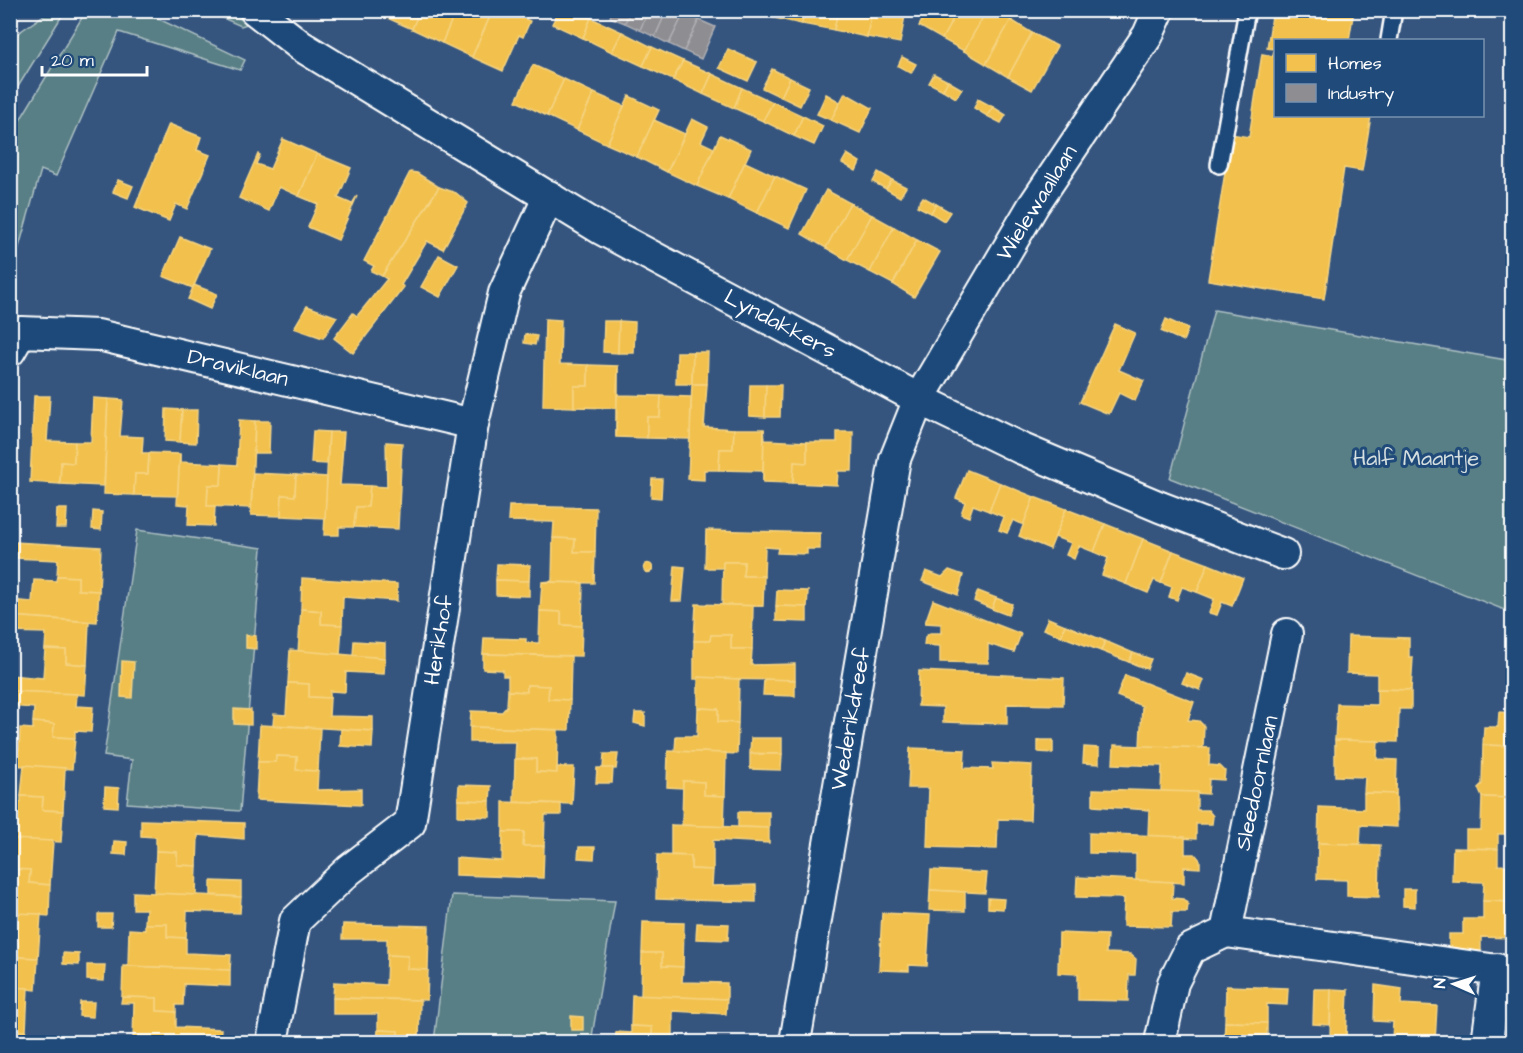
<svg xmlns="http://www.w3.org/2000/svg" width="1523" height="1053" viewBox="0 0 1523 1053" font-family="'Architects Daughter',sans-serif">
<rect width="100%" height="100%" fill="#35557f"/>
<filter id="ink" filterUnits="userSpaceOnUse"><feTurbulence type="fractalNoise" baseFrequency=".0167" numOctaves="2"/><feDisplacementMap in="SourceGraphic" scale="12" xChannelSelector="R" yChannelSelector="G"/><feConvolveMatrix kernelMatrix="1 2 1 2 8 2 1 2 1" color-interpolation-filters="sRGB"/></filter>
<g filter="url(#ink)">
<g fill="#597f85" stroke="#acbfc2" stroke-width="1.5">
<path d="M102,10L142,11L245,60L240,70L119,32L56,176L41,170L11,275V135L86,11Z"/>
<path d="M50,11H65L11,98V38Z"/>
<path d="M207,11H229L247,24L241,26Z"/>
<path d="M1214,310L1512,361V613L1170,478Z"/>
<path d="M137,530L262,548L240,811L127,803L132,760L104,756Z"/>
<path d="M452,895L615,901L591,1042H434Z"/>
</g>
<g fill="#f2c14e" stroke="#f6d483" stroke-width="1.5">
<path d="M383,10H420L412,29L381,15Z"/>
<path d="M420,10H456L442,43L412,29Z"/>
<path d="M456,10H493L472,57L442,43Z"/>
<path d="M493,10H507L530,21L523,37L519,35L503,71L472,57Z"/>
<path d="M559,10H574L591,18L583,38L552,24Z"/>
<path d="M735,10H771L770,17Z"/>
<path d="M771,10H804L802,24L770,17Z"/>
<path d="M804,10H838L834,30L802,24Z"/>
<path d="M838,10H872L867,37L834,30Z"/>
<path d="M872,10H906L900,43L867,37Z"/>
<path d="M928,10H958L942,39L919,26Z"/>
<path d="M958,10H987L964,51L942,39Z"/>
<path d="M987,10H993L1011,20L986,64L964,51Z"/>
<path d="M1273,10H1354L1349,40H1276V116H1371L1362,171L1344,168L1324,299L1208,280L1231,134L1249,137L1262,54L1273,56L1274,49L1267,48Z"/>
<path d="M591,18L622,32L612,52L583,38Z"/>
<path d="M1011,20L1032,33L1008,77L986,64Z"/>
<path d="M622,32L652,47L643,66L612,52Z"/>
<path d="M1032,33L1057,46L1032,90L1008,77Z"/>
<path d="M652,47L683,61L673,80L643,66Z"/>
<path d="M728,49L757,62L748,81L719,68Z"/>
<path d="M902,57L916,64L911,73L898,66Z"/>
<path d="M683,61L712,74L703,94L673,80Z"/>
<path d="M533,65L564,79L547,116L516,101Z"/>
<path d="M772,69L790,78L781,97L762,88Z"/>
<path d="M712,74L742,88L734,108L703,94Z"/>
<path d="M934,74L948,81L943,90L929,83Z"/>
<path d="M790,78L809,87L800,106L781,97Z"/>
<path d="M564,79L594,93L577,130L547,116Z"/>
<path d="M948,81L962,89L956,98L943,90Z"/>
<path d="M742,88L773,102L763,121L734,108Z"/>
<path d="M594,93L624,106L607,144L577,130Z"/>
<path d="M845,93L872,108L860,133L831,120Z"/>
<path d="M826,94L840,102L831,120L817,114Z"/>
<path d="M629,96L659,110L637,157L607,144Z"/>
<path d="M978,99L993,107L987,116L974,108Z"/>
<path d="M773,102L803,116L794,136L763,121Z"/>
<path d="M993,107L1006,115L1001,123L987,116Z"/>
<path d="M803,116L823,126L814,145L794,136Z"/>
<path d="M692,119L708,127L701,142L714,148L697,186L667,172Z"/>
<path d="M654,120L685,134L667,172L637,157Z"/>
<path d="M169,124L201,137L197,150L210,155L187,209L176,204L169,221L135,207Z"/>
<path d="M720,135L751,149L728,199L697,186Z"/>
<path d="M283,139L317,154L299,196L279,187L269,211L239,198L258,154L260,155L256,164L270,169Z"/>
<path d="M317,154L351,168L338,198L352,204L357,196L338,240L308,227L318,204L299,196Z"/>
<path d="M847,154L860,162L856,171L842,163Z"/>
<path d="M745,162L775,176L757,213L728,199Z"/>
<path d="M410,172L417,173L439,187L382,276L371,271L374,266L364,261Z"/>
<path d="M878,172L892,180L886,189L873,182Z"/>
<path d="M775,176L806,190L789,228L757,213Z"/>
<path d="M118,180L133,186L128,198L113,192Z"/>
<path d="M892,180L906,187L900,197L886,189Z"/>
<path d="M439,187L456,193L468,203L443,249L427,241L401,285L404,287L353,353L334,338L353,313L357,316L387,279L382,276Z"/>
<path d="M826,190L850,203L826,248L802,234Z"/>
<path d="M923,197L936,204L931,213L917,206Z"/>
<path d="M850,203L872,215L847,260L826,248Z"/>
<path d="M936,204L950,212L944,221L931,213Z"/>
<path d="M872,215L894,227L870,272L847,260Z"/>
<path d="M894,227L917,240L893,284L870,272Z"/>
<path d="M180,237L210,249L193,288L163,276Z"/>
<path d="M917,240L940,252L914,297L893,284Z"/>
<path d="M439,255L458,265L440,297L421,287Z"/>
<path d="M194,285L217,294L210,309L188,299Z"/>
<path d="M307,306L337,317L323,338L294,328Z"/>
<path d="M545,319L561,320L560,364L588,365V386H574V407L543,406Z"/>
<path d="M1166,319L1188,329L1183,341L1161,331Z"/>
<path d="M604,321H619L618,353L603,352Z"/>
<path d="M619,321L635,322L634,353H618Z"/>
<path d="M1115,324L1135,333L1119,370L1144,381L1135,401L1119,393L1109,414L1080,402Z"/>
<path d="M525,334L537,336L535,345L524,343Z"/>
<path d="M677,352H693L692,384H676Z"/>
<path d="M693,352H708L707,384H692Z"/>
<path d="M588,365L618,366L616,437V408L574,407V386H588Z"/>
<path d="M618,366V395L661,396L660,417H647V438L616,437Z"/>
<path d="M692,384H707L704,427L734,429L733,449H720L719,470H704V480L688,479Z"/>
<path d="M750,385H766L765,417L749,416Z"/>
<path d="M766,385H781L780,417H765Z"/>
<path d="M34,396H50L47,441L75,442L74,463L61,462L60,484L30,482Z"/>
<path d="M661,396L691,397L690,439L647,438V417H660Z"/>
<path d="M93,398L108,399L104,486L60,484L61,462L74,463L75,442H91Z"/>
<path d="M108,399L123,400L120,436L143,437L142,453H149L148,474H135L134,495L104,494Z"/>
<path d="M166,409L182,410L180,442L165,441Z"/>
<path d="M182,410H197L196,443L180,442Z"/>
<path d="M239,420L255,421L251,508L207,506L208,485H221L222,464L237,465Z"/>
<path d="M255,421H270L269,453H254Z"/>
<path d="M734,429H764L763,482V471L719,470L720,449H733Z"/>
<path d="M764,429L765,440L807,442V463L794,462L793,483L763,482Z"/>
<path d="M313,431L329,432L327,464L311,463Z"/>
<path d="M329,432H344L340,485L370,486L368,507H356L354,527H339V535H324Z"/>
<path d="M837,432H853L852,471H838L837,485L793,483L794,462L807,463V442H837Z"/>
<path d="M386,442L402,443L398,529L354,527L356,507H368L370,486L387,487Z"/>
<path d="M149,453L180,454L178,496L134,495L135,474H148Z"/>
<path d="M180,454V462L222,464L221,485H208L207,506H215L214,526L188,525L189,505L177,504Z"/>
<path d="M967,470L1000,483L989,511L973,505L969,517L961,514L965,502L956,498Z"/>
<path d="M253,473L296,475L295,496L282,495L281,516L251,515Z"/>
<path d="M296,475L327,477L325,518L281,516L282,495L295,496Z"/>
<path d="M652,479H662L661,498L651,497Z"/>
<path d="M1000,483L1034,497L1024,525L1013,520L1007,533L999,530L1004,517L989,511Z"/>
<path d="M1034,497L1066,509L1050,549L1019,536Z"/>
<path d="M509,506L596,508L595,552H574L575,539L553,538L554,522L508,521Z"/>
<path d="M57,509H67L66,528H56Z"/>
<path d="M1066,509L1105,524L1094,552L1079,546L1074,559L1066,555L1071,543L1055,537Z"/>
<path d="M93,511L102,512L101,530L92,529Z"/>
<path d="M1105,524L1143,539L1126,584L1102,575L1108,558L1094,552Z"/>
<path d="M706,530L820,533V549H807V554L777,553L778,548L765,547L764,576H743L744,562H723V568H705Z"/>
<path d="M553,538L575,539L574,552H595L594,583L542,582L552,581Z"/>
<path d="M1143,539L1173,551L1161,583L1154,580L1148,593L1126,584Z"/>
<path d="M14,542L101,547L99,591L78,590V577L57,576L58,560L13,558Z"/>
<path d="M1173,551L1208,564L1197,592L1182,587L1177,600L1169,597L1172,587L1161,583Z"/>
<path d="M723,562H744L743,576H764L763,606L722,605Z"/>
<circle cx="648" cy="568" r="4.5"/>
<path d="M497,564L530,565L529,581L496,580Z"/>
<path d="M1208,564L1243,578L1232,606L1222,602L1217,615L1209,613L1214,599L1197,592Z"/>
<path d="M675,566L685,567L682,601H672Z"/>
<path d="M949,570L963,575L958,595L922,581L926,571L942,577Z"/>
<path d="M57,576L78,577V590L99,591L97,622L10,616V600L32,602L34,580L56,581Z"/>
<path d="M302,578L397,584V601L343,597L342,625L321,624V611L301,609Z"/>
<path d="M496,580L529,581V596L496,595Z"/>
<path d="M542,582L583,583L582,626L561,625V612L540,611Z"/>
<path d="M777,590L808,591L807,607L776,606Z"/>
<path d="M978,591L996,598L992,609L974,601Z"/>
<path d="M996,598L1012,604L1008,615L992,609Z"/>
<path d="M933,600L1021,634L1014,652L988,644V663L940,662V646L924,645L925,637L930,633H941V624L925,623Z"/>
<path d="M696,604L763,606H753L752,649H731V635H711L710,641H694Z"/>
<path d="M776,606L807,607V622L776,621Z"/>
<path d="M301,609L321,611V624L342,625L340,655L298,653Z"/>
<path d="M540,611L561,612V625L582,626L581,656L483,654L484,638L526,639V643H539Z"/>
<path d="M10,616L89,622L87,665L66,663V650L45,649L46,633L10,632Z"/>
<path d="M1048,618L1065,625L1061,636L1043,629Z"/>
<path d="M1065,625L1105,641L1101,651L1061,636Z"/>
<path d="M246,635L256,636V649L246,648Z"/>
<path d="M711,635H731V649H752L751,665L795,664V680L694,679V641H710Z"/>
<path d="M1348,636L1409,638V657H1413L1411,690L1377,689V674L1347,673Z"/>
<path d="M354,641L385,643V658L353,656Z"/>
<path d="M1105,641L1133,653L1129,662L1101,651Z"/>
<path d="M45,649L66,650V663L87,665L85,695L10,691V675L43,678Z"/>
<path d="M290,650L385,658L384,674L346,672L345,692L330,691V698L309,697V684L288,683Z"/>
<path d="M1133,653L1151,659L1147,669L1129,662Z"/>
<path d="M483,654L571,656L570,700L548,699L549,686L527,685V692L508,691V676H503V670L483,669Z"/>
<path d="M122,661L134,662L132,698L121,697Z"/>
<path d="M919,671L1064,678L1063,705L1007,704V724L943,722V707L918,706Z"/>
<path d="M1186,673L1204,680L1200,690L1182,683Z"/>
<path d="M1125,675L1194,702L1188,720L1199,721L1204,726L1203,748L1140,747L1142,706L1117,696Z"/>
<path d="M698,677L739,679L738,723L718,722V709L698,708Z"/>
<path d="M764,679L795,680V696L763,695Z"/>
<path d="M288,683L309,684V697L330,698L329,716L373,717V731L273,725L274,714L286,715Z"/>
<path d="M527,685L549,686L548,699L570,700L569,730L470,727L471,711L502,712L507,706L508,691L527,692Z"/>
<path d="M1377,689L1411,690V709H1399L1398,742L1335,740L1337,704L1377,705Z"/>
<path d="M10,691L77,694L76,706L93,707L91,732L75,731V738L53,737L54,724L33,722L34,708L10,706Z"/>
<path d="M698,708L718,709V722L738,723L737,754L675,751L676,736H697Z"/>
<path d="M234,709L251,710V725L234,724Z"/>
<path d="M1499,712L1512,713V746L1483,745L1484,727H1498Z"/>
<path d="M635,713H645V726L634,723Z"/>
<path d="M33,722L54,724L53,737L75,738L72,769L10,765V749H19L20,728L33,729Z"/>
<path d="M260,725L320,728L318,771L296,770L297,757L276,756V762H258Z"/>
<path d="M470,727L558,730L557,773L536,772V759H515L516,742H470Z"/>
<path d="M341,729L373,731L372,748L340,746Z"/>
<path d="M751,738H782V754L750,753Z"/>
<path d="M1038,740H1053V753L1038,752Z"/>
<path d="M1335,740L1378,741L1377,759L1397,760L1396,794L1364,793L1365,777L1335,776Z"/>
<path d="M1114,745L1210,748L1209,765L1220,766L1225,771L1224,780L1209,779L1208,794L1161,791L1162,766L1113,764Z"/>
<path d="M1483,745L1512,746V798L1482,797L1478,788L1482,784Z"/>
<path d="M1084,747L1099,748V764L1083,763Z"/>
<path d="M910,748L965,750L964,768L993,769L992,763L1032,765L1030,820L998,819L997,849L927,847L929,788H908Z"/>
<path d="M668,751L726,753L725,796L704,795V782L683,781V788L667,787Z"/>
<path d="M604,754H618L616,769L603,768Z"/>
<path d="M750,754H782L781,770L750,769Z"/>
<path d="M276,756L297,757L296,770L318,771L317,790L361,789V805L256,800L258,762H276Z"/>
<path d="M515,759H536V772L557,773V767H574L572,804L514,802Z"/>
<path d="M24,765L65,768L63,811L42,810L43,797L21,796Z"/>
<path d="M597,768H613L612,783H596Z"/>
<path d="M683,781L704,782V795L725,796L724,827L682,825Z"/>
<path d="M459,785L491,786L490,801L458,800Z"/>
<path d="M105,787L119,788L118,807L104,806Z"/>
<path d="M1093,789L1197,792V810H1208L1213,816L1212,824H1196V839L1148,836L1149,810L1093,806Z"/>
<path d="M1364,793L1396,794L1397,827L1361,825L1360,845L1318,843L1319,807L1364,809Z"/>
<path d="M21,796L43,797L42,810L63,811L61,842L10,839V802H21Z"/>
<path d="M1482,797L1512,798V834H1498V849L1466,848V830H1481Z"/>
<path d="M458,800L490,801V817L458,816Z"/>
<path d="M503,802L561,804V815H545L544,846H523L524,832H503Z"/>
<path d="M738,812H769V828L738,827Z"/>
<path d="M141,820L244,823V839L198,835L197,866L177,865V852L156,851V837L141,836Z"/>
<path d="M671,825L769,828V843L713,840V870L691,869V856L671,855Z"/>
<path d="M503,832H524L523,846H544L543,878L456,875V858L502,861Z"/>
<path d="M1089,833L1185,837V854H1195L1200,860V868L1184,867V883L1136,880V854L1089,853Z"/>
<path d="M10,839L53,841L50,885L29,883L30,870L10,869Z"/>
<path d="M114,841L127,842L126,855L113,854Z"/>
<path d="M1318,843L1380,845L1379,897L1347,896V880L1317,879Z"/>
<path d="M579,847H595L594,859L578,858Z"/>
<path d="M1453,848L1498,849V865L1512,866V902L1483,901L1484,882L1452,881Z"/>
<path d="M156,851L177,852V865L197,866L196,895L154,894Z"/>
<path d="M657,855L691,856V869L713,870L712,886L756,885V902L656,899Z"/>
<path d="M10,869L30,870L29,883L50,885L49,916L10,913Z"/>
<path d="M931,870L987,873L985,893L930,890Z"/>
<path d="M1077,877L1173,882L1172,898L1183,899L1188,904L1187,912H1172L1171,927L1123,926L1124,898L1076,897Z"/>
<path d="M211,881L241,882V897L211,895Z"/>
<path d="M1403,889H1415V907L1403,906Z"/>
<path d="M930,890L965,892V911L929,910Z"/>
<path d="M133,892L241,897L240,913L187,911L186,938L167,937V924H145L146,909H133Z"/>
<path d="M988,898L1004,899L1003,909L988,908Z"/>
<path d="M1483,901L1512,902V938L1481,937V953L1449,952V934H1463V919H1483Z"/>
<path d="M10,913L41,914L38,958L17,957L18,943H10Z"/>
<path d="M882,913L930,915L927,966L909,965V971L879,970Z"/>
<path d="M98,914H112L111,927H98Z"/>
<path d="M643,922L684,923L683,967L662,966V953H642Z"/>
<path d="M697,923L729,924L728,940L696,939Z"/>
<path d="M145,924H167V937L186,938V953L231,955L230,970L128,966L129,929L145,930Z"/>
<path d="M343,924L429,926L428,970L407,969L408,956L387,955V939H342Z"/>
<path d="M1059,933L1107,935L1106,953L1130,954L1136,959L1135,975H1129L1128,1001L1078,1000V974L1058,973Z"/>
<path d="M10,943H18L17,957L38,958L36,990L10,987Z"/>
<path d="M63,953L79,954V965L63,964Z"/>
<path d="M642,953H662V966L683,967L682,982L727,983V999L641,996Z"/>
<path d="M387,955L408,956L407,969L428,970L427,1000L333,998L334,982L386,985Z"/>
<path d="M87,965H105L104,981L87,980Z"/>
<path d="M123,966L230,970V986L184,984L183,1005H176V1012L157,1011V998L122,997Z"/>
<path d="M1375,985L1402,989L1401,1004L1437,1006L1435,1042L1392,1040L1393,1022L1374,1021Z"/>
<path d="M1226,986L1288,988L1287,1005L1267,1004V1023L1225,1022Z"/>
<path d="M10,987L28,988L26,1031L10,1030Z"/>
<path d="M1314,989H1331L1330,1025L1313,1024Z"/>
<path d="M1331,989L1348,990L1346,1039H1330Z"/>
<path d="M632,995L727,999L726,1014L673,1011V1041L652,1040V1027L631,1026Z"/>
<path d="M122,997L157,998V1011L176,1012V1027L221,1029L220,1042L133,1041L134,1003H121Z"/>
<path d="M333,998L420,1000L419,1042H397L398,1031L378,1030V1014H333Z"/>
<path d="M80,1002H94L93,1017L79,1016Z"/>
<path d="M571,1016L583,1017V1030H571Z"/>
<path d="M1225,1022L1267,1023V1042H1286H1224Z"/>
<path d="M631,1026L652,1027V1040L673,1042H615L616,1032L631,1033Z"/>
<path d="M10,1030L26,1031L25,1042H10Z"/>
<path d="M378,1030L398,1031L397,1042H377Z"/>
<path d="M110,1040L133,1041L188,1042H110Z"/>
<path d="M1392,1040L1435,1042H1392Z"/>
</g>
<g fill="#8d8d92" stroke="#afafb3" stroke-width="1.5">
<path d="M613,10H631L625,23L610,17Z"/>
<path d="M631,10H649L640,30L625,23Z"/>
<path d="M649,10H667L655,37L640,30Z"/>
<path d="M667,10L684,13L669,44L655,37Z"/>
<path d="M684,13L699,20L684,51L669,44Z"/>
<path d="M699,20L715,27L701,59L684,51Z"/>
</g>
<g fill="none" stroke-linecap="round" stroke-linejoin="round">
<defs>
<g id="lane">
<path d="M1389,40L1394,10"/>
<path d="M1219,165L1247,10"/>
</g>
<g id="street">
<path d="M255,10L301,46L601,229L919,399L1020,448L1160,507L1283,554"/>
<path d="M10,351L21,332L98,335L473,424"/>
<path d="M1226,932L1512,972"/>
<path d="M272,1042L295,921L349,870L410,823L473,424L504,293L549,196"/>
<path d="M795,1042L895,459L919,399L1033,206L1148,35L1159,10"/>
<path d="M1160,1042L1173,983L1190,949L1226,932L1287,634"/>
<path d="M1487,1042L1497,969"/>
</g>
</defs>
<use href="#lane" stroke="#fff" stroke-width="20"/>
<use href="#street" stroke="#fff" stroke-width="34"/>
<use href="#lane" stroke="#1f4a7a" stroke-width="15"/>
<use href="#street" stroke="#1f4a7a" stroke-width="30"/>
</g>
</g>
<g text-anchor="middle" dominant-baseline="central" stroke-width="6" stroke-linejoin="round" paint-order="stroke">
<g font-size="22" fill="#fff" stroke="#1f4a7a">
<text transform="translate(1037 203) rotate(-58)">Wielewaallaan</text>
<text transform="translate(780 324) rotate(28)">Lyndakkers</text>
<text transform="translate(238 368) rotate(13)">Draviklaan</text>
<text transform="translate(439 640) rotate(-81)">Herikhof</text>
<text transform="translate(851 719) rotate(-80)">Wederikdreef</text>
<text transform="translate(1257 783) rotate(-78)">Sleedoornlaan</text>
</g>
<g font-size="22" fill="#d6dfe0" stroke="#1f4a7a">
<text x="1416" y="458">Half Maantje</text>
</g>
</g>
<rect width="1523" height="1053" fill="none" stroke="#1f4a7a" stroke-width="36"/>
<rect x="18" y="18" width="1487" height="1017" fill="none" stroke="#fff" stroke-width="2" filter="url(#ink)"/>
<rect x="1274" y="39" width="210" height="78" fill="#1f4a7a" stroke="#7992af" stroke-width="1.5"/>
<rect x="1286" y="54" width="30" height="18" fill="#f2c14e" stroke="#7992af" stroke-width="1.5"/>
<text x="1328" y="69" font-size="18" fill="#ffffff">Homes</text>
<rect x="1286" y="84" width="30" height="18" fill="#8d8d92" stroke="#7992af" stroke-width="1.5"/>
<text x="1328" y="99" font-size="18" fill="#ffffff">Industry</text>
<g transform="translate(1454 984) rotate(273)" stroke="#1f4a7a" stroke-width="4.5" paint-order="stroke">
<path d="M0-4.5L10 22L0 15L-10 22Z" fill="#ffffff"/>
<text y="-9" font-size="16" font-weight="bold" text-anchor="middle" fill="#ffffff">N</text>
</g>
<path d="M42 66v9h105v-9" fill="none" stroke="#ffffff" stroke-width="3"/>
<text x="51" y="66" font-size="18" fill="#ffffff" stroke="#1f4a7a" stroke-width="4.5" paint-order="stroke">20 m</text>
</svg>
